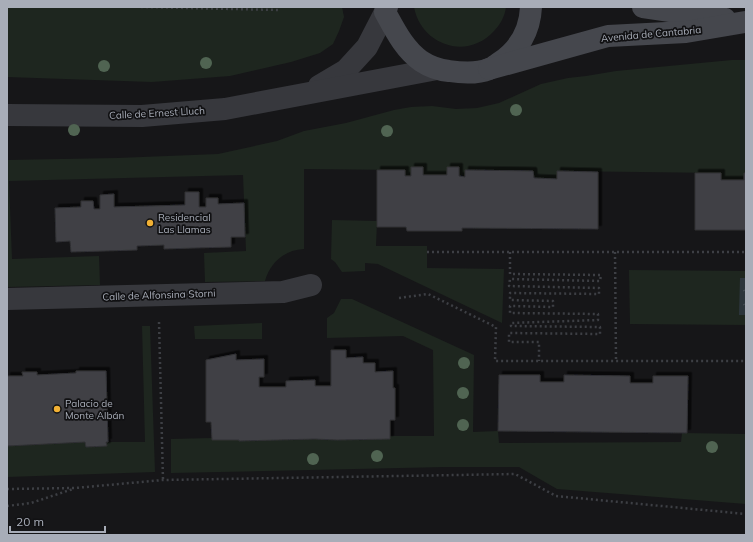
<svg xmlns="http://www.w3.org/2000/svg" width="753" height="542" viewBox="0 0 753 542" font-family="Mulish,sans-serif">
<defs>
<pattern id="water-ripples" width="26" height="14" patternUnits="userSpaceOnUse"><rect width="26" height="14" fill="#2c353c"/><path d="M2 4q2-2 4 0t4 0M15 11q2-2 4 0t4 0" fill="none" stroke="#485056"/></pattern>
<filter id="shadow"><feDropShadow dx="3.5" dy="-3.5" stdDeviation="0" flood-color="#0009"/></filter>
</defs>
<rect width="100%" height="100%" fill="#161618"/>
<g fill="#1e261f">
<path d="M7,7H342L344,17L339,31L333,44L320,53L291,62L230,76L152,82L7,77Z"/>
<path d="M414,7H506C505,16 500,25 494,31C467,61 421,45 414,7Z"/>
<path d="M732,60H746V173L744,174V180H721V173L557,171V179L534,178L533,171L466,170L465,177L459,176L458,167H447V175H423V167H412L411,176H405L404,170L304,169V249C284,250 270,263 265,281L205,282L204,253L246,251L243,175L9,181L12,259L99,256L100,285L7,287V160L117,158L218,154L277,141L304,131L346,123L394,110L411,107L432,106L456,109L477,108L499,103L541,84L568,78L586,76L616,71Z"/>
<path d="M332,220L377,221L376,246H427V268L504,269L502,323L378,264L365,263V271L342,272L335,262L331,259Z"/>
<path d="M629,270L746,271V325L630,324Z"/>
<path d="M341,299H352L474,355L473,432L498,431L499,443L681,442L682,433L746,434V504L557,489L519,467H445L171,473V439L212,438V440H239V441L315,439L337,440H363L390,436H434L433,350L403,336L327,338V318L334,313Z"/>
<path d="M262,323V339H195L194,326Z"/>
<path d="M142,326H150L155,472L7,477V446L85,442L86,447L107,446L106,442H145Z"/>
</g>
<path fill="url(#water-ripples)" d="M740,278H746V315H739Z"/>
<g fill="#404145" stroke="#303034" filter="url(#shadow)">
<path d="M411,167H423V175H447V167H459V176L465,177V170L533,171L534,178L557,179V171L598,172V229L462,228V231H407L406,227H377V170H405V176H411Z"/>
<path d="M695,173H721V180H744V173H746V230H695Z"/>
<path d="M185,192H199V207H206V198H218V204L244,203L245,237H231V247L194,248L164,249V245L137,246V250L71,252L70,241L56,242L55,208L81,207V201H93L94,209H100V195L114,194V207L185,205Z"/>
<path d="M331,350H346V358L363,357V363H375V372L393,371V388H395V420H390V439L337,440L315,439L239,441V440H212L211,422H206V360L236,354V360L264,359V377H259V387H286V381L315,380V386H331Z"/>
<path d="M76,371H106L108,442H106L107,446L86,447L85,442L7,446V376H23L22,372H37V375L76,373Z"/>
<path d="M499,375H540V382H564V375L630,376V383H653V376H688L687,433L498,431Z"/>
</g>
<g fill="none" stroke-linecap="round" stroke-linejoin="round">
<g stroke="#3d3f44" stroke-width="2.5" stroke-dasharray="2 3" stroke-linecap="butt">
<path d="M141,7L279,10"/>
<path d="M427,252H746"/>
<path d="M510,252V274L601,275L600,281L510,279L509,286L599,288V294L510,293V300L553,301V307L510,306V313L598,314V320L511,323V326L600,327V334L509,333V342H539V361"/>
<path d="M615,252L616,361"/>
<path d="M399,298L428,294L496,327L495,361H746"/>
<path d="M159,322L163,480"/>
<path d="M7,489L75,488L163,480L515,474L556,496L746,514"/>
<path d="M7,506L31,503L73,489"/>
</g>
<g stroke="#37383d" stroke-width="22">
<path d="M319,86L346,70L367,47L385,12"/>
<path d="M7,115L142,116L225,109L437,69"/>
<path d="M7,299L283,292L311,285"/>
</g>
<g stroke="#45474d" stroke-width="22">
<path d="M387,7L385,12C395,30 404,49 421,61C430,67 439,70 449,71C462,73 477,74 489,69C492,68 496,65 499,63C519,50 530,30 531,7"/>
<path d="M643,7L725,19"/>
<path d="M489,69L608,36L686,32L745,22"/>
</g>
</g>
<g fill="#506452">
<circle cx="206" cy="63" r="6"/>
<circle cx="104" cy="66" r="6"/>
<circle cx="516" cy="110" r="6"/>
<circle cx="74" cy="130" r="6"/>
<circle cx="387" cy="131" r="6"/>
<circle cx="464" cy="363" r="6"/>
<circle cx="463" cy="393" r="6"/>
<circle cx="463" cy="425" r="6"/>
<circle cx="712" cy="447" r="6"/>
<circle cx="377" cy="456" r="6"/>
<circle cx="313" cy="459" r="6"/>
</g>
<g fill="#f2b134" stroke="#111113" stroke-width="1.5">
<circle cx="150" cy="223" r="4"/>
<circle cx="57" cy="409" r="4"/>
</g>
<g text-anchor="middle" dominant-baseline="central" stroke-width="3.5" stroke-linejoin="round" paint-order="stroke">
<g font-size="10" fill="#a8adb8" stroke="#111113">
<text transform="translate(651 34) rotate(-5)">Avenida de Cantabria</text>
<text transform="translate(157 113) rotate(-3)">Calle de Ernest Lluch</text>
<text transform="translate(159 295) rotate(-2)">Calle de Alfonsina Storni</text>
</g>
<g font-size="10" fill="#a8adb8" stroke="#111113" text-anchor="start">
<text x="158" y="217">Residencial<tspan x="158" dy="12">Las Llamas</tspan></text>
<text x="65" y="403">Palacio de<tspan x="65" dy="12">Monte Albán</tspan></text>
</g>
</g>
<rect width="753" height="542" fill="none" stroke="#a8adb8" stroke-width="16"/>
<path d="M10 526v6h95v-6" fill="none" stroke="#a8adb8" stroke-width="2"/>
<text x="16" y="526" font-size="12" fill="#a8adb8" stroke="#111113" stroke-width="3" paint-order="stroke">20 m</text>
</svg>
